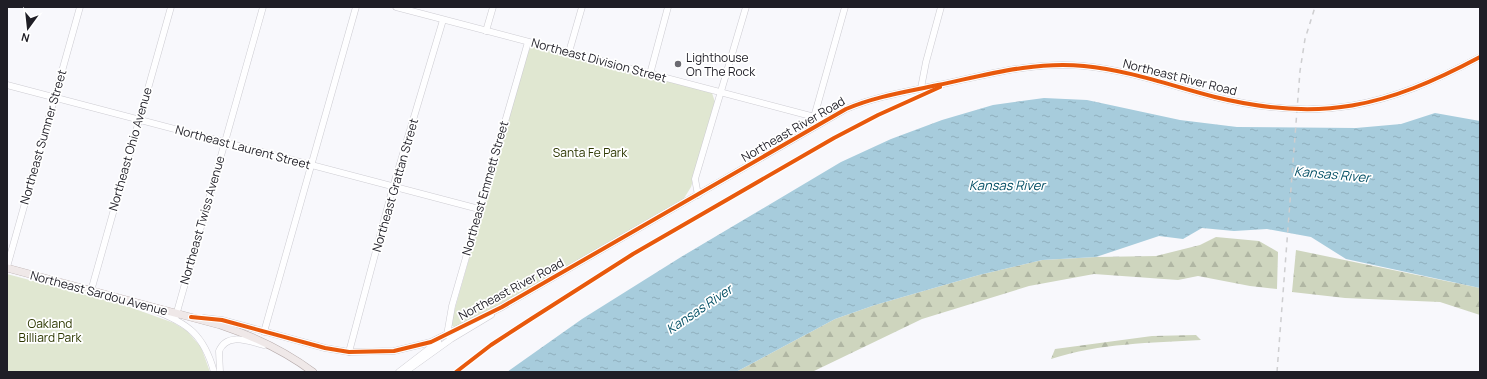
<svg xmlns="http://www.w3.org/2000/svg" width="1487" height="379" viewBox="0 0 1487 379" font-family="Manrope,sans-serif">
<defs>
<pattern id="forest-firs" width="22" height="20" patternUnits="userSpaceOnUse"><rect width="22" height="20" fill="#ced5be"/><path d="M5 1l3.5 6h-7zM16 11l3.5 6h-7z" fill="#b0b6a3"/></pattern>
<pattern id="water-ripples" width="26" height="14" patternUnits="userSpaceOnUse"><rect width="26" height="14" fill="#a7ccdc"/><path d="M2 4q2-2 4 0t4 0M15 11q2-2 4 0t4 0" fill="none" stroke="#8fafbd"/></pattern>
</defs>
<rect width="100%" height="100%" fill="#f8f8fc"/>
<g fill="#e0e7d1">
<path d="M533,45L712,93L715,102L691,187L683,200L501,304L455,328L451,325L452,319L528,51Z"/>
<path d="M7,274L124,305L174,323L187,331L201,347L210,372H7Z"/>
</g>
<g fill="url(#forest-firs)">
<path d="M1216,237L1259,241L1278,252L1277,289L1250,286L1198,276L1178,280L1094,274L1029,286L922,319L812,372H736L835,319L875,305L979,275L1042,260L1096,257L1156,256L1200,245Z"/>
<path d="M1296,250L1480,288V315L1440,302L1345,298L1292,292Z"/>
<path d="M1196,335L1201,340C1151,343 1100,343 1051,359L1055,349L1152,336Z"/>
</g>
<path fill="url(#water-ripples)" d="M1044,98L1087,100L1180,120L1237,127L1356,128L1401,124L1435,113L1480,121V288L1346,259L1311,237L1267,229L1234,231L1202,228L1183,239L1159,236L1096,257L1042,260L979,275L875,305L835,319L736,372H507L582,319L681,257L841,162L891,139L942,120L993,105Z"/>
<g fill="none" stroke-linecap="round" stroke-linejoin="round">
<defs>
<g id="minor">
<path d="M396,7L826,120"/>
<path d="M486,31L493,7"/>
<path d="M569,52L582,7"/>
<path d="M650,74L668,7"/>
<path d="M7,85L479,209"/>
<path d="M921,88L926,62L941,7"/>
<path d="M814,117L845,7"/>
<path d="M698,195L695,179L746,7"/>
<path d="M7,267L80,7"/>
<path d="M91,291L171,7"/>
<path d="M153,310C188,323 204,335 214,372"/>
<path d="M204,318L222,320L325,348L349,352L394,351L431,342L502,307L846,109C877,96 906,92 938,85C986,75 1034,61 1084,66C1128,70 1172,86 1215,97C1321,123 1386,107 1480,57"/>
<path d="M175,319L263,7"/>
<path d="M264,332L356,7"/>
<path d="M447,335L452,306L528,42"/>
<path d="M349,352L393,187L443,20"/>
<path d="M220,372L219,351C227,332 248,341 264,345"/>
<path d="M399,372L438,342"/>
<path d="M405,372L451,339L491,315"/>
</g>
<path id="major" d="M7,268L220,325C253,336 285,351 313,372"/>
</defs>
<use href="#minor" stroke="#cdccd2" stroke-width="7"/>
<use href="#major" stroke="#b6abab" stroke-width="8"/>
<use href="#minor" stroke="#fefeff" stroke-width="6"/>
<use href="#major" stroke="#efe8e8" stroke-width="7"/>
<path stroke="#ceced0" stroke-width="1.5" stroke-dasharray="5 5" stroke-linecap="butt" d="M1277,372L1300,71L1305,39L1315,7"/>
<defs>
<g id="cycleway">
<path d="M191,317L222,320L325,348L349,352L394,351L431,342L502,307L846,109C877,96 906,92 938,85C986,75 1034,61 1084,66C1128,70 1172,86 1215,97C1321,123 1386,107 1480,57"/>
<path d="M456,372L491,345L531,319L633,254L834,138L878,115L940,87"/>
</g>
</defs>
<use href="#cycleway" stroke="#fff" stroke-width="6"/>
<use href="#cycleway" stroke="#e8590c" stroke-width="4"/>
</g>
<circle fill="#6b6a71" stroke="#fff" stroke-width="1.5" cx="678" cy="64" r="4"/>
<g text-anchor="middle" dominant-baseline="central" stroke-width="3.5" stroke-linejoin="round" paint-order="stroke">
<g font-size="12" fill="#1f1e26" stroke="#fff" text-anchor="start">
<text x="686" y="57">Lighthouse<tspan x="686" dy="14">On The Rock</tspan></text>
</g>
<g font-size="12" fill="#1f1e26" stroke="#fff">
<text transform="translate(599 60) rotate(15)">Northeast Division Street</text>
<text transform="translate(1180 77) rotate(14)">Northeast River Road</text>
<text transform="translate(793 129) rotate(-30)">Northeast River Road</text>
<text transform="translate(43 137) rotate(-74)">Northeast Sumner Street</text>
<text transform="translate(243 147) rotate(15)">Northeast Laurent Street</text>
<text transform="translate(130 149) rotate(-74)">Northeast Ohio Avenue</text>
<text transform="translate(395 185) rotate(-74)">Northeast Grattan Street</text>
<text transform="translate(485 188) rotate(-74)">Northeast Emmett Street</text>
<text transform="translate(202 220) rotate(-74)">Northeast Twiss Avenue</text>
<text transform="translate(511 289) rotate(-28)">Northeast River Road</text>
<text transform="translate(99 293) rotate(15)">Northeast Sardou Avenue</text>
</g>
<g font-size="12" fill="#2c3701" stroke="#fff">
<text x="590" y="152">Santa Fe Park</text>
<text x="50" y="323">Oakland<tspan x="50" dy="14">Billiard Park</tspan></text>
</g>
<g font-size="13" font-style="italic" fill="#024e64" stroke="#fff">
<text transform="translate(1332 174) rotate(5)">Kansas River</text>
<text x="1007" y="185">Kansas River</text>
<text transform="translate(699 309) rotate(-34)">Kansas River</text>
</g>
</g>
<rect width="1487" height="379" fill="none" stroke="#1f1e26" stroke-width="16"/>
<g transform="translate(28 28) rotate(195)" stroke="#ffffff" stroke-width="3" paint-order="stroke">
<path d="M0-3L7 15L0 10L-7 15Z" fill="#1f1e26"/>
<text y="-6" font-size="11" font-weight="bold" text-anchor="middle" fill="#1f1e26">N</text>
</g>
</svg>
